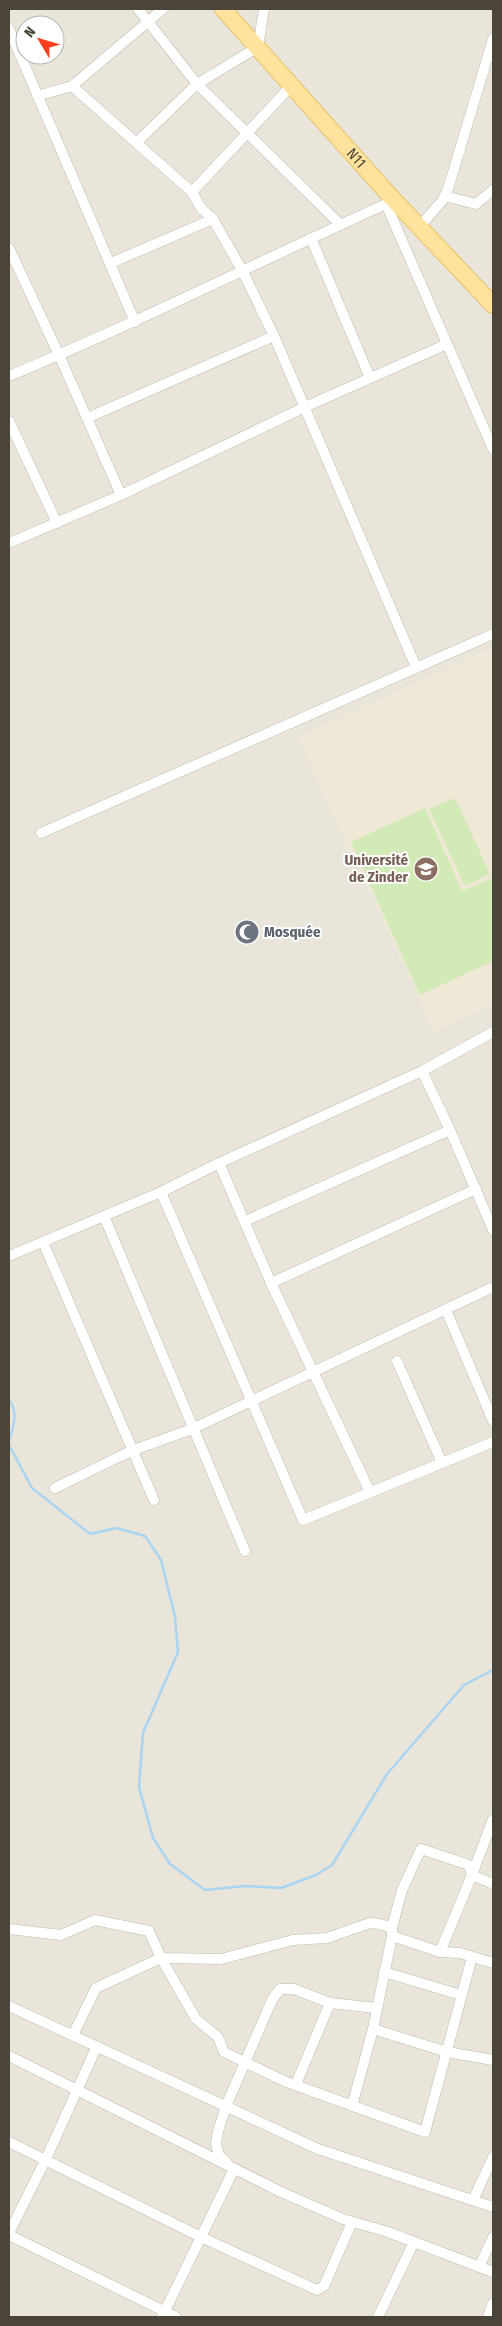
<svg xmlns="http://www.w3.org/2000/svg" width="502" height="2326" viewBox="0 0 502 2326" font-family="'Fira Sans Condensed',sans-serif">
<rect width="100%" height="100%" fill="#f6f3ec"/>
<path fill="#eae5da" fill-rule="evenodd" d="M9,9H493V2317H9ZM25,25H55V55H25Z"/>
<path fill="#efe8d6" d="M493,647V1005L433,1032L383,919L334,819L298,737Z"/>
<g fill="#d2eab5">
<path d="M455,798L490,874L465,886L429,809Z"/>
<path d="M425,808L462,891L493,878V961L420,995L351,842Z"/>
</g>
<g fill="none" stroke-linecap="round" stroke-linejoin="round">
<g stroke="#a9d4f2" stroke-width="2.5">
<path d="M9,1400C19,1413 13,1427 9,1441"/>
<path d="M9,1445L32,1488L90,1534L116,1528L145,1536L161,1560L175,1617L178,1652L143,1733L139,1787L153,1838L170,1864L205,1890L245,1886L281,1888L316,1875L332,1865L387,1774L464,1685L493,1670"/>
</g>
<defs>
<g id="minor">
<path d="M138,9L197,84L341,225"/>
<path d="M9,29L135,322"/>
<path d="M72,86L192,192L201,208L213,219L242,270L274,336L416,667"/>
<path d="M37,96L72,86L163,9"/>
<path d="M137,142L197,84L258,47L264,9"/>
<path d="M192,192L292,85"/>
<path d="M445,196L476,204L493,190"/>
<path d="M389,200L386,204L493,449"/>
<path d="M420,226L442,201L448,189L493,39"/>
<path d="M311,238L370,378"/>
<path d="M9,248L59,355L121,495"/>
<path d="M111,263L213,219"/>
<path d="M9,376C137,323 260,261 386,204"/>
<path d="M87,418L274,336"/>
<path d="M9,421L57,523"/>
<path d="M9,543L121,495L305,407L447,344"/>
<path d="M41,833L493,634"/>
<path d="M422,1071L450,1130L493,1230"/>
<path d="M219,1163L271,1283L370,1492"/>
<path d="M161,1192L303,1520L493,1442"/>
<path d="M104,1216L245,1551"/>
<path d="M245,1221L450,1130"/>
<path d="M43,1242L154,1500"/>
<path d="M9,1256L161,1192L219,1163L422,1071L493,1032"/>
<path d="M271,1283L476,1189"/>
<path d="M446,1310L493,1421"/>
<path d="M397,1361L442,1463"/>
<path d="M55,1488L131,1451L192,1429L493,1287"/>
<path d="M9,1929L61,1935L95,1920L149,1931L161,1958L221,1959L293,1940L327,1938L370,1923L380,1924L392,1928L402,1890L421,1849L469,1865L472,1875L493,1819"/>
<path d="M392,1929V1936L440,1952L460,1953L493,1963"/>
<path d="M440,1952L472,1875L493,1884"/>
<path d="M384,1972L461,1995"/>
<path d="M9,2006L318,2149L493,2207"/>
<path d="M373,2029L447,2052L493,2060"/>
<path d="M73,2035L96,1988L161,1958L196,2019L218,2037L224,2052L284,2081L425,2132L472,1957"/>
<path d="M9,2056L281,2192L343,2219L388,2232L493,2272"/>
<path d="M296,2084L330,2003"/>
<path d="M352,2106L373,2029L392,1936"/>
<path d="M9,2142L201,2237L234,2169"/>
<path d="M227,2163L219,2155L216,2144L218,2131L226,2106L272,2000L280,1989H294L330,2003L376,2008"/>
<path d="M473,2200L493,2157"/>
<path d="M9,2233L46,2159L97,2046"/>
<path d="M9,2235L176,2317"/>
<path d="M479,2267L493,2237"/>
<path d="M162,2317L201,2237L317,2290L324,2286L352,2222"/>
<path d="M378,2317L414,2242"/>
<path d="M488,2317L493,2303"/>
</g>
<g id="primary">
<path id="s1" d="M223,9L391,197L493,305"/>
</g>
</defs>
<use href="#minor" stroke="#c2bbae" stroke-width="11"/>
<use href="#primary" stroke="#e6c16a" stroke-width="18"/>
<use href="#minor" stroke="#fff" stroke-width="10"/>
<use href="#primary" stroke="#ffe39c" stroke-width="16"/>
</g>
<defs>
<symbol id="university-disc" viewBox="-11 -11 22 22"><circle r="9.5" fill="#8d6e63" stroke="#fff"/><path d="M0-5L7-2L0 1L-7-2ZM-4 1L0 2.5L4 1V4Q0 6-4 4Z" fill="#fff"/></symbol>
<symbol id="mosque-disc" viewBox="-11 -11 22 22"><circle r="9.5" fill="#6b7280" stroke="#fff"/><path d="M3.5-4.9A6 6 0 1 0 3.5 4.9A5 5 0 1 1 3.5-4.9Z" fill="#fff"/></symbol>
</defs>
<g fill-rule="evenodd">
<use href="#university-disc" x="412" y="855" width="28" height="28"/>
<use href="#mosque-disc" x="233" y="918" width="28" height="28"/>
</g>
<g text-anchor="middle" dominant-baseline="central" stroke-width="4" stroke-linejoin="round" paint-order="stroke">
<g font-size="15" fill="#4b4439" stroke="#fff">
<text stroke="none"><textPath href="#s1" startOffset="200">N11</textPath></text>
</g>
<g font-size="15" font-weight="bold" fill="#785e54" stroke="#fff" text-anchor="end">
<text x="408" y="860">Université<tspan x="408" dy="17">de Zinder</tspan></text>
</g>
<g font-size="15" font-weight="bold" fill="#5b616d" stroke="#fff" text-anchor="start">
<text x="264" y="932">Mosquée</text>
</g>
</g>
<rect width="502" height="2326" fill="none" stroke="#4b4439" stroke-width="20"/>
<g transform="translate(40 40) rotate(308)"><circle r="24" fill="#ffffff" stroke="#b7b4b0"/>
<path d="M0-4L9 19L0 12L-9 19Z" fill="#fc3f1d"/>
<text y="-8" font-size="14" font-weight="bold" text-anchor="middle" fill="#4b4439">N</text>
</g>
</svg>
